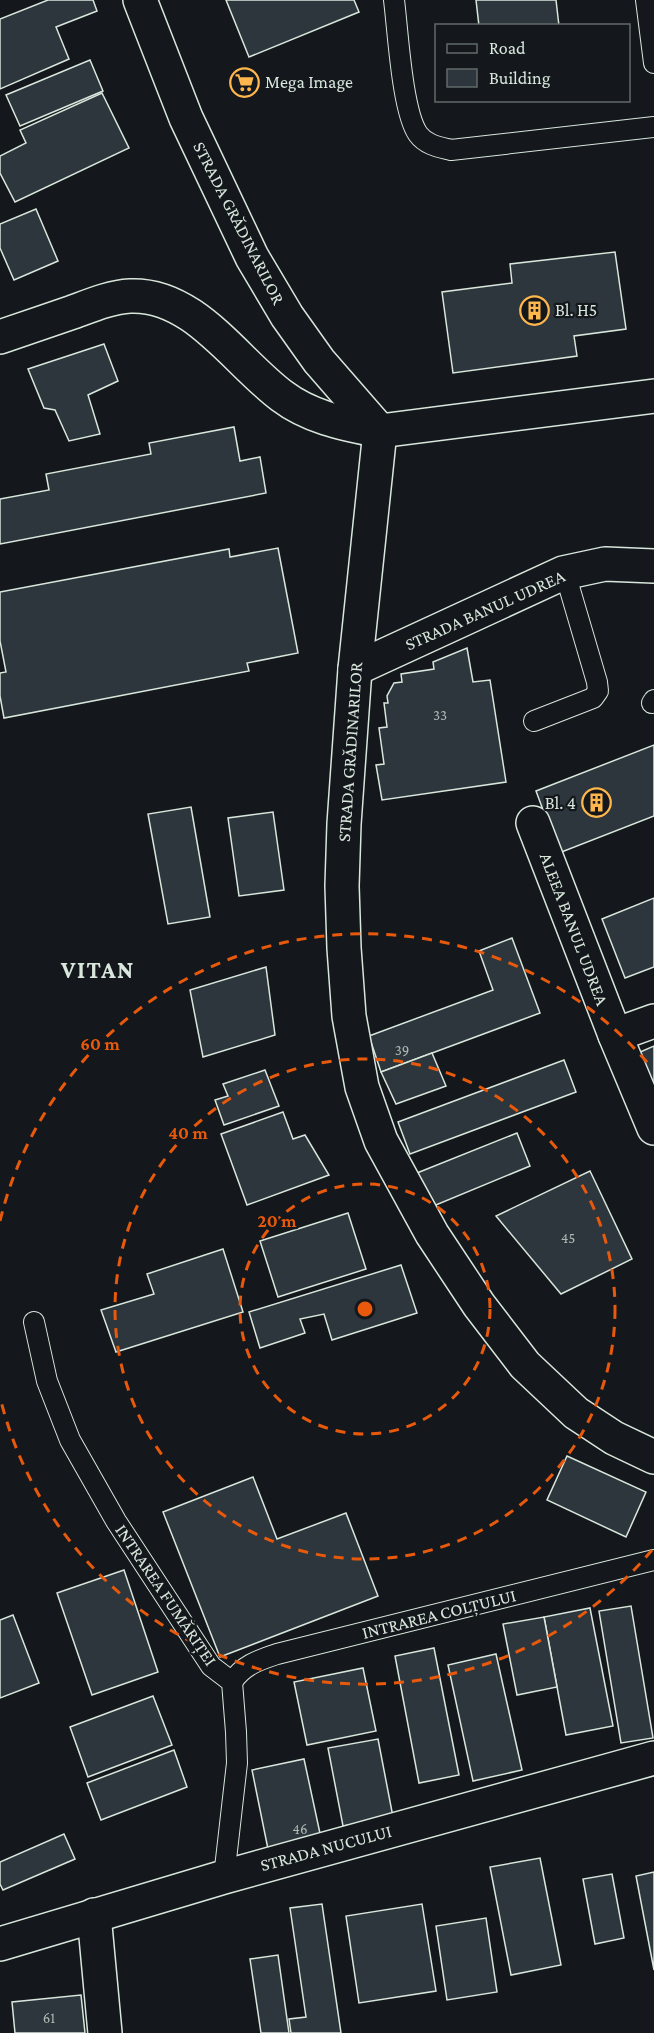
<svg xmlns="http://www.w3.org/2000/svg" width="654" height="2033" viewBox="0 0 654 2033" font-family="'Crimson Pro',serif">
<rect width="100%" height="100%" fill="#14181c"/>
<g fill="#2c363c" stroke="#d8e6dc" stroke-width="1.5">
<path d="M48,0H93L97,11L56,27L69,59L0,89V19Z"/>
<path d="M226,0H354L359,12L249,57Z"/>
<path d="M476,0H556L559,26H479Z"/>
<path d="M90,60L103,91L20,126L6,95Z"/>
<path d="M102,93L129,148L15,202L0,173V156L26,143L20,130Z"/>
<path d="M36,209L58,261L14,280L0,248V224Z"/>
<path d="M615,252L626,329L574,336L577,356L453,373L442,292L512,283L510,264Z"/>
<path d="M104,344L118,381L88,395L100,434L69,441L55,410L44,408L28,369Z"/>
<path d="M234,427L240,461L260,457L266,493L0,544V499L49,490L46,474L151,454L149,443Z"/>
<path d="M278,548L298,653L247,663L249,671L4,718L0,696V673L6,672L0,641V592L229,549L230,557Z"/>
<path d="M467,648L473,682L490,680L506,782L382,800L376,765L384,764L379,728L387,727L384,703H388L387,696L394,683L402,682L401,674L434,669L433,662Z"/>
<path d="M654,745V816L559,853L536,791Z"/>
<path d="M191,807L210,917L168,924L148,814Z"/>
<path d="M273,812L284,890L239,896L228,818Z"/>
<path d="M654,898V967L625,978L602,919Z"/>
<path d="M512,938L540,1013L381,1072L369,1036L493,990L479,951Z"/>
<path d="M266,967L275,1035L203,1057L190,990Z"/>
<path d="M654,1046V1093L638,1053Z"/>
<path d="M432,1053L446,1086L396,1104L381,1072Z"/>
<path d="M564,1060L576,1092L410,1154L398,1122Z"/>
<path d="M265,1070L279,1106L224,1125L215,1100L228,1096L223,1084Z"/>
<path d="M283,1112L293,1139L305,1135L329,1175L247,1205L221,1134Z"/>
<path d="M517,1133L530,1166L431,1207L417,1173Z"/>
<path d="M590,1171L632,1259L561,1294L496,1216Z"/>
<path d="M348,1213L366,1269L278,1297L260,1241Z"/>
<path d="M223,1249L243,1312L116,1352L101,1310L154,1294L147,1274Z"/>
<path d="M401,1265L417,1313L332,1340L324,1314L300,1319L305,1333L260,1348L249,1312Z"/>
<path d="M567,1456L646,1492L626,1537L547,1500Z"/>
<path d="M253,1477L277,1539L346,1513L378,1596L220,1657L163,1512Z"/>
<path d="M124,1570L158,1672L92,1695L57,1593Z"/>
<path d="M631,1606L653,1738L621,1743L599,1611Z"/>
<path d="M590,1608L613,1726L566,1735L544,1617Z"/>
<path d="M13,1615L39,1683L0,1698V1620Z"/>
<path d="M544,1617L557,1687L517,1695L503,1624Z"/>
<path d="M434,1648L459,1775L419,1783L395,1656Z"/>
<path d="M496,1654L522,1770L473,1781L448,1665Z"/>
<path d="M363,1668L376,1731L307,1745L294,1682Z"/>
<path d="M153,1696L172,1745L88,1777L70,1727Z"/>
<path d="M378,1739L393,1817L343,1826L328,1748Z"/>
<path d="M174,1750L187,1787L101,1820L87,1783Z"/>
<path d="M304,1759L321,1838L268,1849L252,1770Z"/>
<path d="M64,1834L75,1859L3,1890L0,1884V1862Z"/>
<path d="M540,1858L561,1965L511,1975L490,1867Z"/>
<path d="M654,1872V1970L636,1876Z"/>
<path d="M612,1874L624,1938L595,1944L583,1879Z"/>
<path d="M322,1904L341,2033H291L289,2019L306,2017L290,1908Z"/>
<path d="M422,1904L436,1991L359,2003L346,1916Z"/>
<path d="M486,1918L497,1992L447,2000L436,1926Z"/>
<path d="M278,1955L289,2033H261L250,1959Z"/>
<path d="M81,1995L85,2033H15L12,2002Z"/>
</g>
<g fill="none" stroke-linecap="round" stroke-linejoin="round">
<defs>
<g id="lane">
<path d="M394,0C398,31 402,111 418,134C426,145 439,147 451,150L654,127"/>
<path d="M646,0L654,63"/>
<path d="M652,703L654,700"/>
<path d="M534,721L593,698L598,691L597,682L565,573"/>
<path d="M34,1322L47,1381L70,1440L116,1521L211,1666L232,1682L236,1732L237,1763L224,1877"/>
<path d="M232,1682C243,1665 259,1660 277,1654L654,1560"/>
</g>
<g id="street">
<path d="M355,669L563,573L605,564L654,566"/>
<path d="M533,823L615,1035L654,1128"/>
<path d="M615,1035L654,1021"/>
<path d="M94,1915L105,2033"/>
</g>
<g id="secondary">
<path d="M140,0L186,118L252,257L287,316L319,361L380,431L355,669L344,824L342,886L344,948L349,1016L362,1087L381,1141L432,1234L479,1305L525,1365L576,1413L614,1438L654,1457"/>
<path d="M0,337C24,329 49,320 73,312C92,305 111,297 130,296C194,293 236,362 282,396C311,418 346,424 380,431L654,396"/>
<path d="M0,1944L224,1877L654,1758"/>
</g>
</defs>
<use href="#lane" stroke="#d8e6dc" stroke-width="22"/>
<use href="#street" stroke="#d8e6dc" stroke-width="36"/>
<use href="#secondary" stroke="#d8e6dc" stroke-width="36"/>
<use href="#lane" stroke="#14181c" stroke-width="20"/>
<use href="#street" stroke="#14181c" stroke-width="33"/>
<use href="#secondary" stroke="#14181c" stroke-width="33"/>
</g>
<g fill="none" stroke="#e8590c" stroke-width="3" stroke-dasharray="10 8">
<circle cx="365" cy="1309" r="125"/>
<circle cx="365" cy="1309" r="250"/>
<path d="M652 1550A375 375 0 0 1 0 1397M0 1221A375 375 0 0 1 652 1068"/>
</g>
<defs>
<symbol id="supermarket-ring" viewBox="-11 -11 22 22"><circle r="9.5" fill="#14181c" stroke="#ffb74d" stroke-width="1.5"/><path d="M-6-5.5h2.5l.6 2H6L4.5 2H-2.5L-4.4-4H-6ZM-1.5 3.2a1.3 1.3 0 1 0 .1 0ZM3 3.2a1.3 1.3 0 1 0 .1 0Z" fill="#ffb74d"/></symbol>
<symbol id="building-ring" viewBox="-11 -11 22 22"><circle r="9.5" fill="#14181c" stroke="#ffb74d" stroke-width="1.5"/><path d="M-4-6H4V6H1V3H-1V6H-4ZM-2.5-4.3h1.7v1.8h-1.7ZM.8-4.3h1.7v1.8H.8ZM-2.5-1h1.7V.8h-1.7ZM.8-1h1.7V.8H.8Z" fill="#ffb74d"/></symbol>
</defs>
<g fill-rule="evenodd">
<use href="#supermarket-ring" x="228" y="66" width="33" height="33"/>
<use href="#building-ring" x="518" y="294" width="33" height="33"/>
<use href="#building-ring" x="580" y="786" width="33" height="33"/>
</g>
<g text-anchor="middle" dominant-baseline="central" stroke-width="4.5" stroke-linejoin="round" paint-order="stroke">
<g font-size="15" fill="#adbab4">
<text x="440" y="715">33</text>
<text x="402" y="1050">39</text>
<text x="568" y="1238">45</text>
<text x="300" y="1829">46</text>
<text x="49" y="2018">61</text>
</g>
<g font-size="18" fill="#d8e6dc" stroke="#14181c" text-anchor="start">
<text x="265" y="82">Mega Image</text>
<text x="555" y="310">Bl. H5</text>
<text x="576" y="803" text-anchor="end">Bl. 4</text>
</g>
<g font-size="18" fill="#d8e6dc" stroke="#14181c">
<text transform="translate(239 223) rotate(63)">STRADA GRĂDINARILOR</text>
<text transform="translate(485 610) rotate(-24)">STRADA BANUL UDREA</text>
<text transform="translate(350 752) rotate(-86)">STRADA GRĂDINARILOR</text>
<text transform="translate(574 929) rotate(69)">ALEEA BANUL UDREA</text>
<text transform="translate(166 1595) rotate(56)">INTRAREA FUMĂRIȚEI</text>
<text transform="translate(439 1614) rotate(-14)">INTRAREA COLȚULUI</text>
<text transform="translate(326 1848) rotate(-15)">STRADA NUCULUI</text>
</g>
<g font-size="24" font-weight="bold" letter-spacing="1.5" fill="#d8e6dc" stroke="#14181c">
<text x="98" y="969">VITAN</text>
</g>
</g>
<circle cx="365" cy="1309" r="9" fill="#e8590c" stroke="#14181c" stroke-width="3"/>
<g font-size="18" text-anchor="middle" font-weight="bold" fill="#e8590c" stroke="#14181c" stroke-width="4.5" stroke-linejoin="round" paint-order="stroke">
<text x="100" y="1050">60 m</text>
<text x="188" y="1139">40 m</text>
<text x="277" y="1227">20 m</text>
</g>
<rect x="435" y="24" width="195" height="78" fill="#14181c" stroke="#626a69" stroke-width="1.5"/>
<rect x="447" y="44" width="30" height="9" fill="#14181c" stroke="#626a69" stroke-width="1.5"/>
<text x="489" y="54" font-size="18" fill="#d8e6dc">Road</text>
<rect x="447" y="69" width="30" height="18" fill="#2c363c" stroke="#626a69" stroke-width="1.5"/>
<text x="489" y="84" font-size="18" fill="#d8e6dc">Building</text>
</svg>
